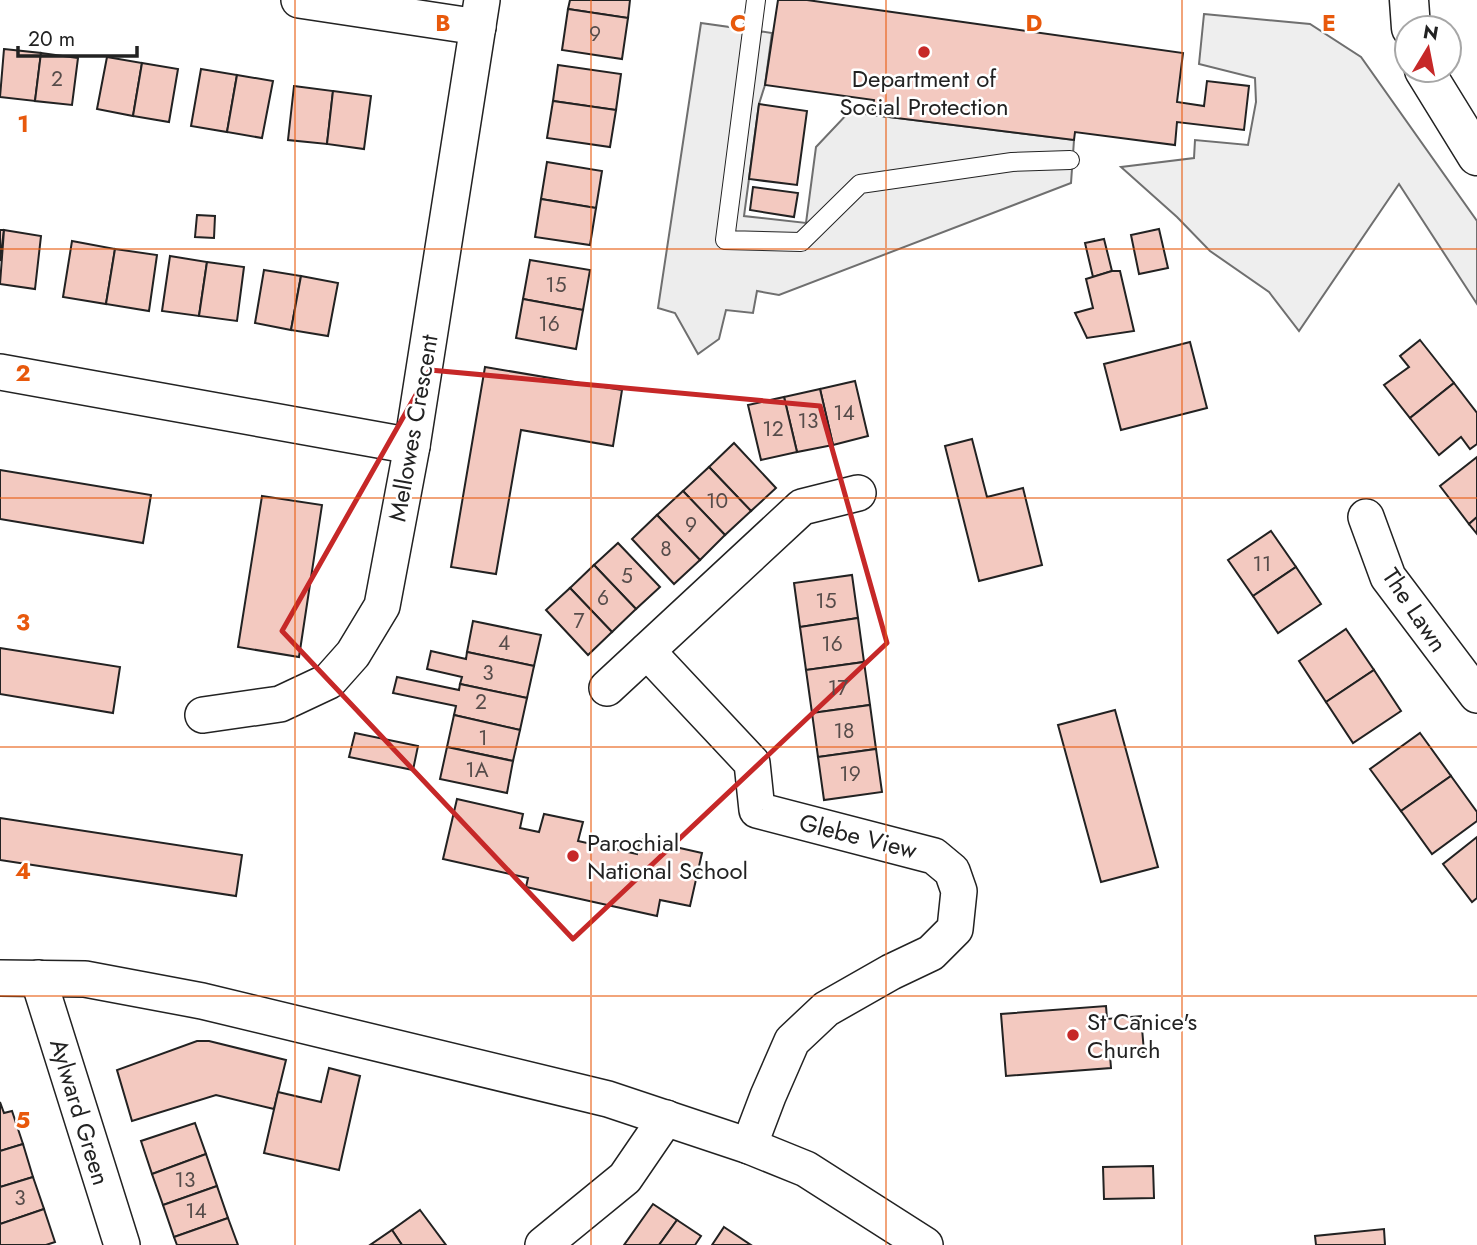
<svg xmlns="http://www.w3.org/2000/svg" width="1477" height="1245" viewBox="0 0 1477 1245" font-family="Jost,sans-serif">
<rect width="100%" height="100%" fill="#fff"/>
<path fill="#eee" stroke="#6f6f6f" stroke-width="2" d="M1204,14L1310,24L1361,57L1477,221V304L1399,184L1299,331L1269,292L1210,251L1177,217L1121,167L1194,158L1195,140L1248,145L1256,102L1255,78L1199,64Z"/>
<path fill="#ededed" stroke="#6f6f6f" stroke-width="2" d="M701,23L772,33L765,85L759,104L744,216L806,223L816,147L849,112L1074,140L1071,183L779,295L757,291L753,313L726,310L719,339L698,354L675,313L658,308Z"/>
<g fill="#f3c9c0" stroke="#222" stroke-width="2">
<path d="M570,0H630L628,18L568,9Z"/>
<path d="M778,0H807L1183,53L1177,102L1204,106L1207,81L1249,86L1244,130L1177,122L1175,145L1075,132L1074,140L872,115L874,100L765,85Z"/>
<path d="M568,9L628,18L622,59L562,50Z"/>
<path d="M4,49L41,53L35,101L0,97Z"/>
<path d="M41,53L78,58L72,105L35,101Z"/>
<path d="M107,57L142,63L133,116L97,109Z"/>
<path d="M142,63L178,69L169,122L133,116Z"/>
<path d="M558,65L621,74L616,110L553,101Z"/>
<path d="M201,69L237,75L227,132L191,126Z"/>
<path d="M237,75L273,81L262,138L227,132Z"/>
<path d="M294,86L333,91L327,144L288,140Z"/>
<path d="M333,91L371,96L364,149L327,144Z"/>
<path d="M553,101L616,110L610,147L547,138Z"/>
<path d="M759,104L807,111L797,185L749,179Z"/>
<path d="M547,162L602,171L596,208L541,199Z"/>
<path d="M753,187L798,193L794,217L750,210Z"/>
<path d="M541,199L596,208L590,245L535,237Z"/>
<path d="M197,215L215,216L214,238L195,237Z"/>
<path d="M1159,229L1168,268L1139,274L1131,235Z"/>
<path d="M0,230H4L0,261Z"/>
<path d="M4,230L41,236L35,289L0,284Z"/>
<path d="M1104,239L1112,271L1093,277L1085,243Z"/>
<path d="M72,241L115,249L106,304L63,297Z"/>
<path d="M115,249L157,255L149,311L106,304Z"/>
<path d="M170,256L207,262L199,316L162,311Z"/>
<path d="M530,260L590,270L583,310L523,299Z"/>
<path d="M207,262L244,267L237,321L199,316Z"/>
<path d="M264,270L301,276L291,330L255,323Z"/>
<path d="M1112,271H1120L1134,331L1087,338L1075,313L1093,308L1086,279Z"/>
<path d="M301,276L338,283L328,336L291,330Z"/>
<path d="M523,299L583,310L576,349L516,338Z"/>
<path d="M1420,340L1454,383L1410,418L1384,385L1409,367L1400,356Z"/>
<path d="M1190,342L1207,408L1121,430L1104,364Z"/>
<path d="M485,367L622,390L613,446L521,430L496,574L451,567Z"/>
<path d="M855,381L868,436L833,445L820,389Z"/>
<path d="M1454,383L1477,413V444L1470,449L1461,437L1439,455L1410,418Z"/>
<path d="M820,389L833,445L797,452L784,397Z"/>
<path d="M784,397L797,452L761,460L748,405Z"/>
<path d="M972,439L987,497L1023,488L1042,565L979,581L945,446Z"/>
<path d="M734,443L776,488L751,511L709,467Z"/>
<path d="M1477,457V517L1469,524L1440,486Z"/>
<path d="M709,467L751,511L725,535L683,491Z"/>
<path d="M0,470L151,495L143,543L0,519Z"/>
<path d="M683,491L725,535L700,560L657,515Z"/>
<path d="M262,496L322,505L299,657L238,647Z"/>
<path d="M657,515L700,560L674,584L632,539Z"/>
<path d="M1477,517V534L1469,524Z"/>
<path d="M1271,531L1296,567L1253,596L1228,560Z"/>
<path d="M618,543L660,587L636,609L594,565Z"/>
<path d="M594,565L636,609L612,632L570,588Z"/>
<path d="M1296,567L1321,604L1278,633L1253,596Z"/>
<path d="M852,575L858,618L800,627L794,583Z"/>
<path d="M570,588L612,632L588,655L546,610Z"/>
<path d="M858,618L864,662L806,670L800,627Z"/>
<path d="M473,621L541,635L534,666L467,652Z"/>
<path d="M1346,629L1374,670L1326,702L1299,661Z"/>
<path d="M0,648L120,667L113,713L0,694Z"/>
<path d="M431,651L466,659L467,652L534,666L527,698L460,684L462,677L427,669Z"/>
<path d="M864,662L870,705L812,713L806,670Z"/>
<path d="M1374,670L1401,711L1353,743L1326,702Z"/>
<path d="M397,677L459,690L460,684L527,698L520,730L454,715L456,706L393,693Z"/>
<path d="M870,705L876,749L818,757L812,713Z"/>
<path d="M1115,710L1158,867L1101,882L1058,725Z"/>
<path d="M454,715L520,730L513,761L447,747Z"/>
<path d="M355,733L418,746L413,770L349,757Z"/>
<path d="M1420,733L1451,776L1401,811L1370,769Z"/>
<path d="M447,747L513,761L507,793L440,779Z"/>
<path d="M876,749L882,792L824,800L818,757Z"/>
<path d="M1451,776L1477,812V821L1432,854L1401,811Z"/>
<path d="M457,799L523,814L520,828L539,832L544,814L583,822L578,841L637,854L640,839L702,853L690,906L660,900L657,916L526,887L528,878L443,859Z"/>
<path d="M0,818L242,855L236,896L0,860Z"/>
<path d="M1477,837V898L1472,902L1443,864Z"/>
<path d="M1106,1006L1107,1019L1141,1016L1144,1052L1110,1055L1111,1068L1006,1076L1001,1014Z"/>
<path d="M197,1041H209L286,1060L274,1109L216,1095L132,1121L117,1070Z"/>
<path d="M329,1068L360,1076L339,1170L264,1153L278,1092L321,1102Z"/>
<path d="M0,1102L4,1113L12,1111L23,1144L0,1151Z"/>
<path d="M195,1123L206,1154L152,1174L141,1141Z"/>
<path d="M23,1144L33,1177L0,1187V1151Z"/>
<path d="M206,1154L217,1186L163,1205L152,1174Z"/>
<path d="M1153,1166L1154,1198L1104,1199L1103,1167Z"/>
<path d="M33,1177L44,1209L0,1224V1187Z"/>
<path d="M217,1186L228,1218L174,1237L163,1205Z"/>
<path d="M653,1204L677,1220L659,1245H624Z"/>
<path d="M44,1209L55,1242L46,1245H0V1224Z"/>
<path d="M420,1210L446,1245H402L392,1230Z"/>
<path d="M228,1218L238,1245H177L174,1237Z"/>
<path d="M677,1220L701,1236L695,1245H659Z"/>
<path d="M724,1227L751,1245H712Z"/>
<path d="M1384,1229L1385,1245H1316L1315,1236Z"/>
<path d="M392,1230L402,1245H370Z"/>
</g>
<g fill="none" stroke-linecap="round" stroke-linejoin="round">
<defs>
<path id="lane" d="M756,0L725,240L801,242L860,184L1012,162L1070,160"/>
<g id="street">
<path d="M299,0L478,27"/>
<path d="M0,372L412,446"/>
<path d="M1366,517L1388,577L1477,695"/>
<path d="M647,651L752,763L757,810L934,856L952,871L959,891L955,929L931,953L891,972L826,1009L792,1041L768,1096L749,1146"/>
<path d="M607,688L802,507L858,493"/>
<path d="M203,715L280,704L329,681L353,654L382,606L412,446L482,0"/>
<path d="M0,978L85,979L202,1001L608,1099L749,1146L806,1169L925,1245"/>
<path d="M38,978L122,1245"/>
<path d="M543,1245L625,1178L666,1118"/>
</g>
<g id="secondary">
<path d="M1409,0L1411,28"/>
<path d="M1424,70L1477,156"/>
</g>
</defs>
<use href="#lane" stroke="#222" stroke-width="20"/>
<use href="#street" stroke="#222" stroke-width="38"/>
<use href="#secondary" stroke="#222" stroke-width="41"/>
<use href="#lane" stroke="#fff" stroke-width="18"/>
<use href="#street" stroke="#fff" stroke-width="35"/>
<use href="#secondary" stroke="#fff" stroke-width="38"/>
</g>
<path fill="none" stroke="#c62828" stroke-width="5" stroke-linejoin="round" d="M430,370L820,406L887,643L573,939L282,631Z"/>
<path fill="none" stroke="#e8590c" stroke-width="2" stroke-opacity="0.55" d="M295,0V1245M591,0V1245M886,0V1245M1182,0V1245M0,249H1477M0,498H1477M0,747H1477M0,996H1477"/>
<g fill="#c62828" stroke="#fff" stroke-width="2.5">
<circle cx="924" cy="52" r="7"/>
<circle cx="573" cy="856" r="7"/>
<circle cx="1073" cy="1035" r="7"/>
</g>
<g text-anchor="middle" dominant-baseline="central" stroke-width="5" stroke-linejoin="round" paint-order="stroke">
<g font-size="21" fill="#564c4a">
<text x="595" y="34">9</text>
<text x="57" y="79">2</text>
<text x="556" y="285">15</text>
<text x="549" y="324">16</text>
<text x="844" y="413">14</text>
<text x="808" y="421">13</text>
<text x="773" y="429">12</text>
<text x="717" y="501">10</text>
<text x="691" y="525">9</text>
<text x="666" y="549">8</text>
<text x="1262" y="564">11</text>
<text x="627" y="576">5</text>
<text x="603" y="598">6</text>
<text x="826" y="601">15</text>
<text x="579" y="621">7</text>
<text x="504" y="643">4</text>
<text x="832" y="644">16</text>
<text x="488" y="673">3</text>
<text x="838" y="688">17</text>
<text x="481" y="702">2</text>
<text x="844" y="731">18</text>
<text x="483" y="738">1</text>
<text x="477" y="770">1A</text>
<text x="850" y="774">19</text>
<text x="185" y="1180">13</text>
<text x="20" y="1198">3</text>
<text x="196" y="1211">14</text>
</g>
<g font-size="24" fill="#222" stroke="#fff" text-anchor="start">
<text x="924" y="78" text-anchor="middle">Department of<tspan x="924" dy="28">Social Protection</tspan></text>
<text x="587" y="842">Parochial<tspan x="587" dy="28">National School</tspan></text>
<text x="1087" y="1021">St Canice's<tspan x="1087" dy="28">Church</tspan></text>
</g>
<g font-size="24" fill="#222" stroke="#fff">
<text transform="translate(413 428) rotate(-80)">Mellowes Crescent</text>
<text transform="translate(1415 610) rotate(56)">The Lawn</text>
<text transform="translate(858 836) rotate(14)">Glebe View</text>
<text transform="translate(80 1112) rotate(73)">Aylward Green</text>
</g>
</g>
<g font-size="23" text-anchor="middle" font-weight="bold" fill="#e8590c" stroke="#fff" stroke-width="5" stroke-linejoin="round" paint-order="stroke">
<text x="443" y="31">B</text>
<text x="738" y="31">C</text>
<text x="1034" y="31">D</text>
<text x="1329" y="31">E</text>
<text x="23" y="132">1</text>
<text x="23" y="381">2</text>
<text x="23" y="630">3</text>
<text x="23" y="879">4</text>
<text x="23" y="1128">5</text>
</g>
<g transform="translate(1428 49) rotate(10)"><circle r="33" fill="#ffffff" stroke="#a7a7a7" stroke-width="2"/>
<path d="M0-5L12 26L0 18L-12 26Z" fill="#c62828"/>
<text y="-10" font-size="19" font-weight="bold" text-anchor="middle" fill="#222222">N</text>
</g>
<path d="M18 46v10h119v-10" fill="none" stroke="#222222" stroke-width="3.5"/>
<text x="28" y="46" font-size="21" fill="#222222" stroke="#ffffff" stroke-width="5" paint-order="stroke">20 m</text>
</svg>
